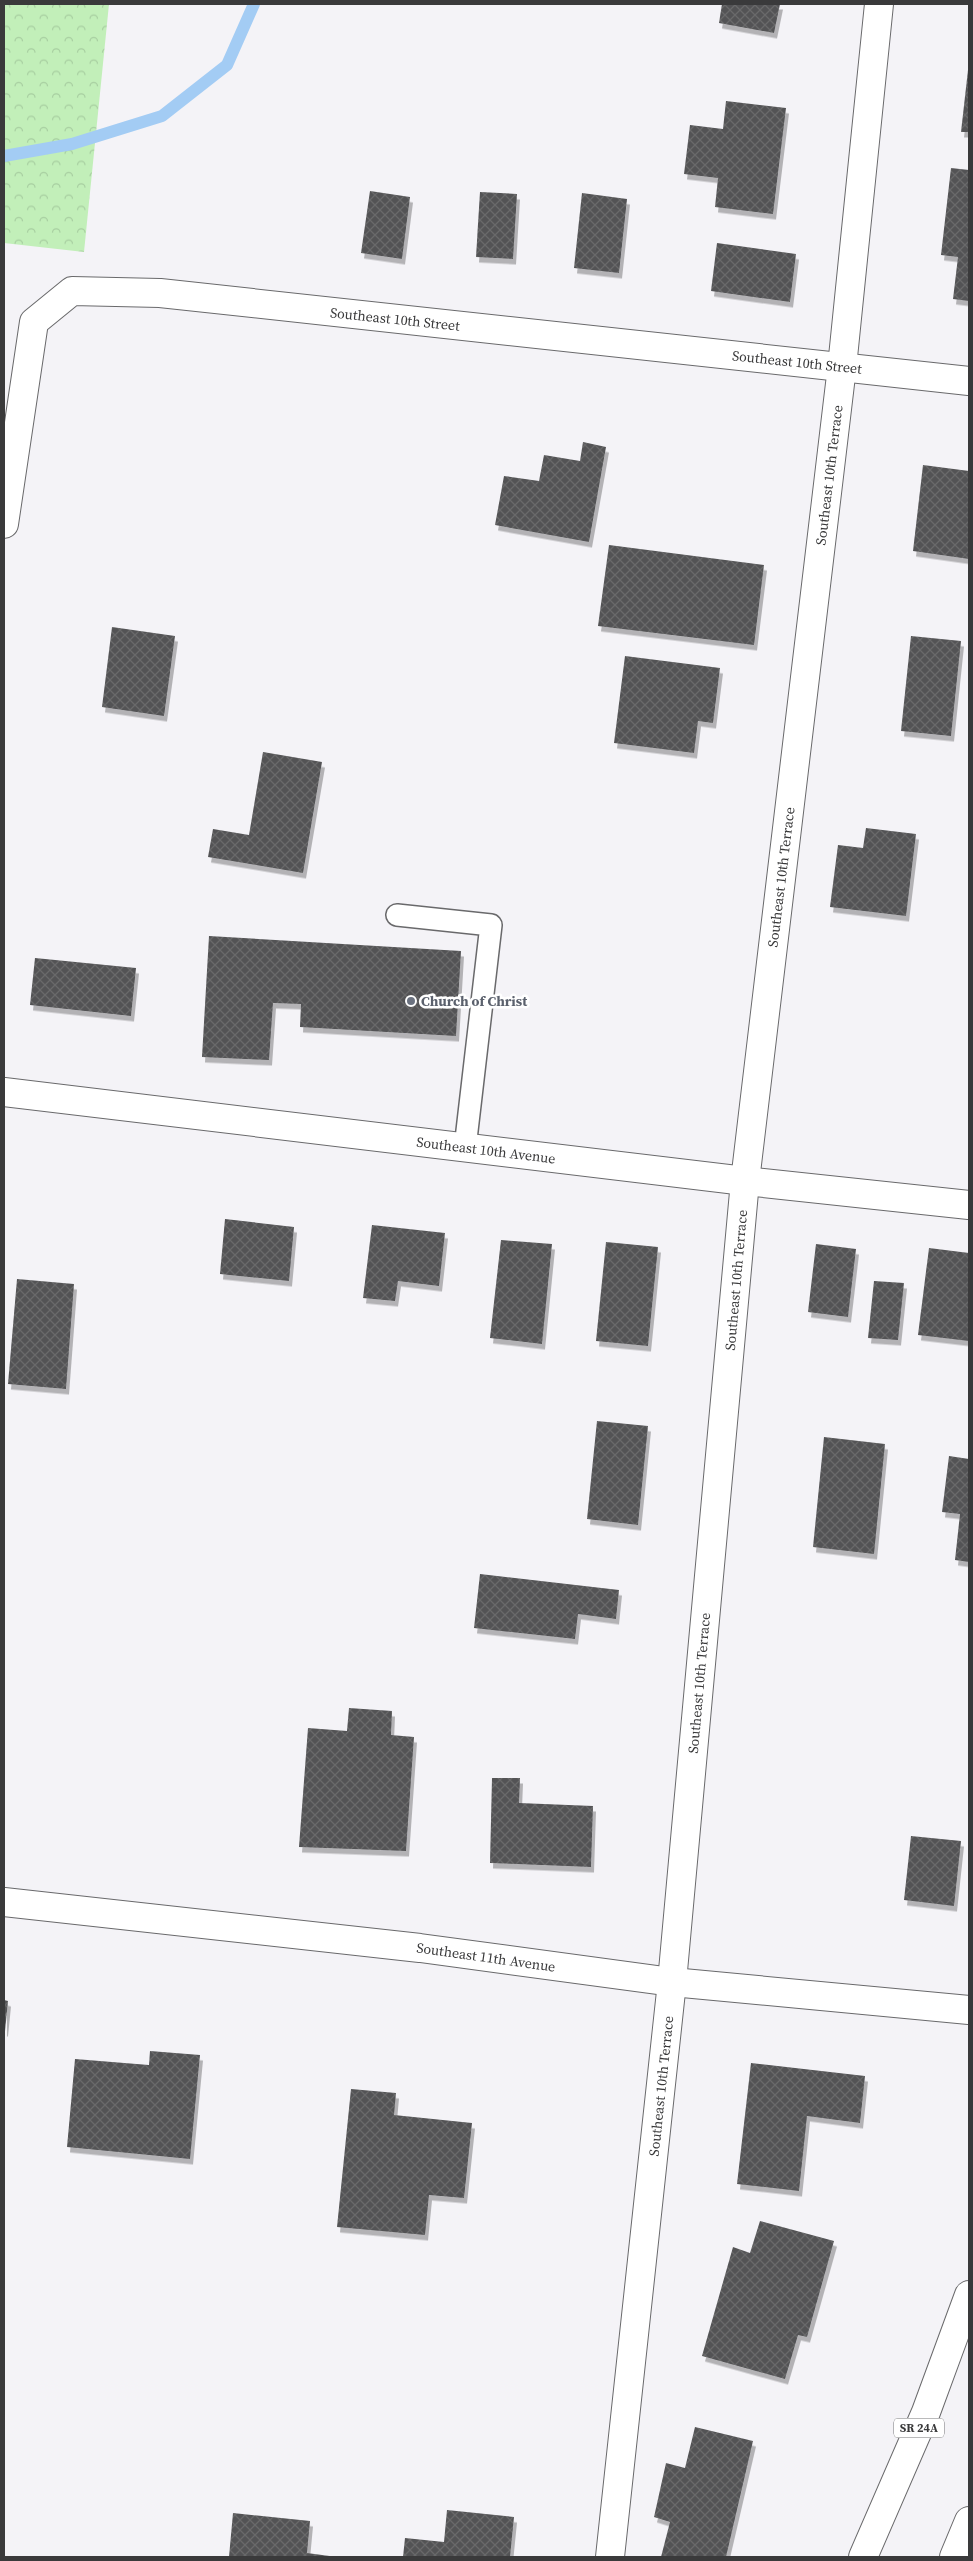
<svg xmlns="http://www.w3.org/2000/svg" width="973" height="2561" viewBox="0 0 973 2561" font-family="'Source Serif 4',serif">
<defs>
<pattern id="forest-crowns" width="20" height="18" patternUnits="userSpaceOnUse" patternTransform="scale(1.25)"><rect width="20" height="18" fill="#c2efb9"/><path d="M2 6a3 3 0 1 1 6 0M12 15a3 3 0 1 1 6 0" fill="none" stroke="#a7cea0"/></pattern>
<pattern id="building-cross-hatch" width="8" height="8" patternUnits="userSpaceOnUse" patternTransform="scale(1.25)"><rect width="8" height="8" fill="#525254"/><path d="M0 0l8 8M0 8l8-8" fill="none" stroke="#69696a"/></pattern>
<filter id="shadow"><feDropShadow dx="3" dy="5.5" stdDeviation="0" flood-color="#0004"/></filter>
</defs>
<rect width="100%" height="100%" fill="#f4f3f7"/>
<path fill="url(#forest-crowns)" d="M4,4H109L84,252L4,243Z"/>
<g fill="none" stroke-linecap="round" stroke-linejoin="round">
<path stroke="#a3ccf4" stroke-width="12" d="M4,156L72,144L162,116L227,65L254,4"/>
</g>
<g fill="url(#building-cross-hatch)" filter="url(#shadow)">
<path d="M722,4H780L774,33L719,23Z"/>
<path d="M968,70H969V132H961Z"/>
<path d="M726,101L786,108L773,214L715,207L718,178L684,174L690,125L723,129Z"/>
<path d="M951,168L969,170V301L953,299L958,257L941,255Z"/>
<path d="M370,191L410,197L402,259L361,253Z"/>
<path d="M480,192L517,194L513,259L476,257Z"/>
<path d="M582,193L627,199L619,273L574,268Z"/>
<path d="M717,243L796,254L790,302L711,291Z"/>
<path d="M583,442L606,447L589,542L495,525L504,476L539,481L544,455L580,461Z"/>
<path d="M923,465L969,471V559L913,551Z"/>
<path d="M609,545L764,565L754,645L598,626Z"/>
<path d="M112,627L175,636L164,716L102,707Z"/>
<path d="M911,636L961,641L951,736L901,731Z"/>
<path d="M625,656L720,668L713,723L698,721L694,753L614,743Z"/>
<path d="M263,752L322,762L303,873L208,857L213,829L249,835Z"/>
<path d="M866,828L916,834L906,916L830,907L838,845L863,848Z"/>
<path d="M209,936L461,951L456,1036L300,1027L301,1004L273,1003L269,1060L202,1057Z"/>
<path d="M35,958L136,968L131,1016L30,1005Z"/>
<path d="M225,1219L294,1227L289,1281L220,1274Z"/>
<path d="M372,1225L445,1233L439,1286L398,1281L395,1301L363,1298Z"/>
<path d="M501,1240L552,1244L542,1344L490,1338Z"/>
<path d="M606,1242L658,1247L648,1346L596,1341Z"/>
<path d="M816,1244L856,1249L848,1317L808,1312Z"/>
<path d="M929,1248L969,1253V1341L918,1335Z"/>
<path d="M17,1279L74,1284L66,1389L8,1384Z"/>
<path d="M874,1281L904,1283L898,1340L868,1338Z"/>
<path d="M597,1421L648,1426L638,1525L587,1519Z"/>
<path d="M824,1437L885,1444L874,1554L813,1547Z"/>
<path d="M949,1456L969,1459V1562L955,1560L960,1514L942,1512Z"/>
<path d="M480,1574L619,1590L616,1619L578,1614L575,1639L474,1628Z"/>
<path d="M349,1708L392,1711L391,1735L414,1737L406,1851L299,1847L308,1728L347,1731Z"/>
<path d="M492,1778H520L519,1803L593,1806L591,1867L490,1863Z"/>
<path d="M911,1836L961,1841L954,1906L904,1900Z"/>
<path d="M4,2000L8,2001L5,2031H4Z"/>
<path d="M150,2051L200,2055L190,2159L67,2147L75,2059L149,2065Z"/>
<path d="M751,2063L865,2076L860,2123L807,2116L799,2191L737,2184Z"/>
<path d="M351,2089L396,2093L394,2115L472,2123L464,2198L429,2195L425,2235L337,2227Z"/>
<path d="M760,2221L834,2241L807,2337L798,2335L785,2379L702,2356L733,2247L750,2253Z"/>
<path d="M695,2427L753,2441L726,2557H661L670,2522L654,2517L666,2463L685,2468Z"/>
<path d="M447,2510L514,2517L510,2557H403L405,2538L444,2542Z"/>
<path d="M233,2513L310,2521L307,2553L337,2557H229Z"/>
</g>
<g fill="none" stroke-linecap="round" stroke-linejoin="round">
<defs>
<path id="lane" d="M397,915L491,925L465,1148"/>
<g id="street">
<path d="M4,524L34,322L72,291L160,293L969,381"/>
<path d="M4,1092L745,1181L969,1205"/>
<path d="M4,1902L420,1948L672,1982L969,2010"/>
<path d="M610,2557L672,1982L745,1181L842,367L879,4"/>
</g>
<g id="highway">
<path d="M863,2557L926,2412L969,2295"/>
<path d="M954,2557L969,2521"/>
</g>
</defs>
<use href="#lane" stroke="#69696b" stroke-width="24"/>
<use href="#street" stroke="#69696b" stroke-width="30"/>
<use href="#highway" stroke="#69696b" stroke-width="30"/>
<use href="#lane" stroke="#fff" stroke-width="21"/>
<use href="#street" stroke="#fff" stroke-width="28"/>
<use href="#highway" stroke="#fff" stroke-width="28"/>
</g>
<circle fill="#6b7280" stroke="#fff" stroke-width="2" cx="411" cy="1001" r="5"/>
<g text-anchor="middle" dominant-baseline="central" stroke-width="5" stroke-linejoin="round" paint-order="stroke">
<rect fill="#fff" stroke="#757576" stroke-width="1" x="894" y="2418.5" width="50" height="19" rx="4"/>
<g font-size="12" font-weight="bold" fill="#3a3a3b">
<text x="919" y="2428">SR 24A</text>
</g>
<g font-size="14" fill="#3a3a3b" stroke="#fff">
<text transform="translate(395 319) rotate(6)">Southeast 10th Street</text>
<text transform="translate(797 362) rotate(6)">Southeast 10th Street</text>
<text transform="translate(829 475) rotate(-83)">Southeast 10th Terrace</text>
<text transform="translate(781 877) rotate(-83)">Southeast 10th Terrace</text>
<text transform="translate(486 1150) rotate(7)">Southeast 10th Avenue</text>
<text transform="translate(736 1280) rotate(-85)">Southeast 10th Terrace</text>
<text transform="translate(699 1683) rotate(-85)">Southeast 10th Terrace</text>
<text transform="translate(486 1957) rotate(8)">Southeast 11th Avenue</text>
<text transform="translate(661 2086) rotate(-84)">Southeast 10th Terrace</text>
</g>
<g font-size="14" font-weight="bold" fill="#5b616d" stroke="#fff" text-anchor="start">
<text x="421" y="1001">Church of Christ</text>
</g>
</g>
<rect width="973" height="2561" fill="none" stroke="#3a3a3b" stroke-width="10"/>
</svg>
